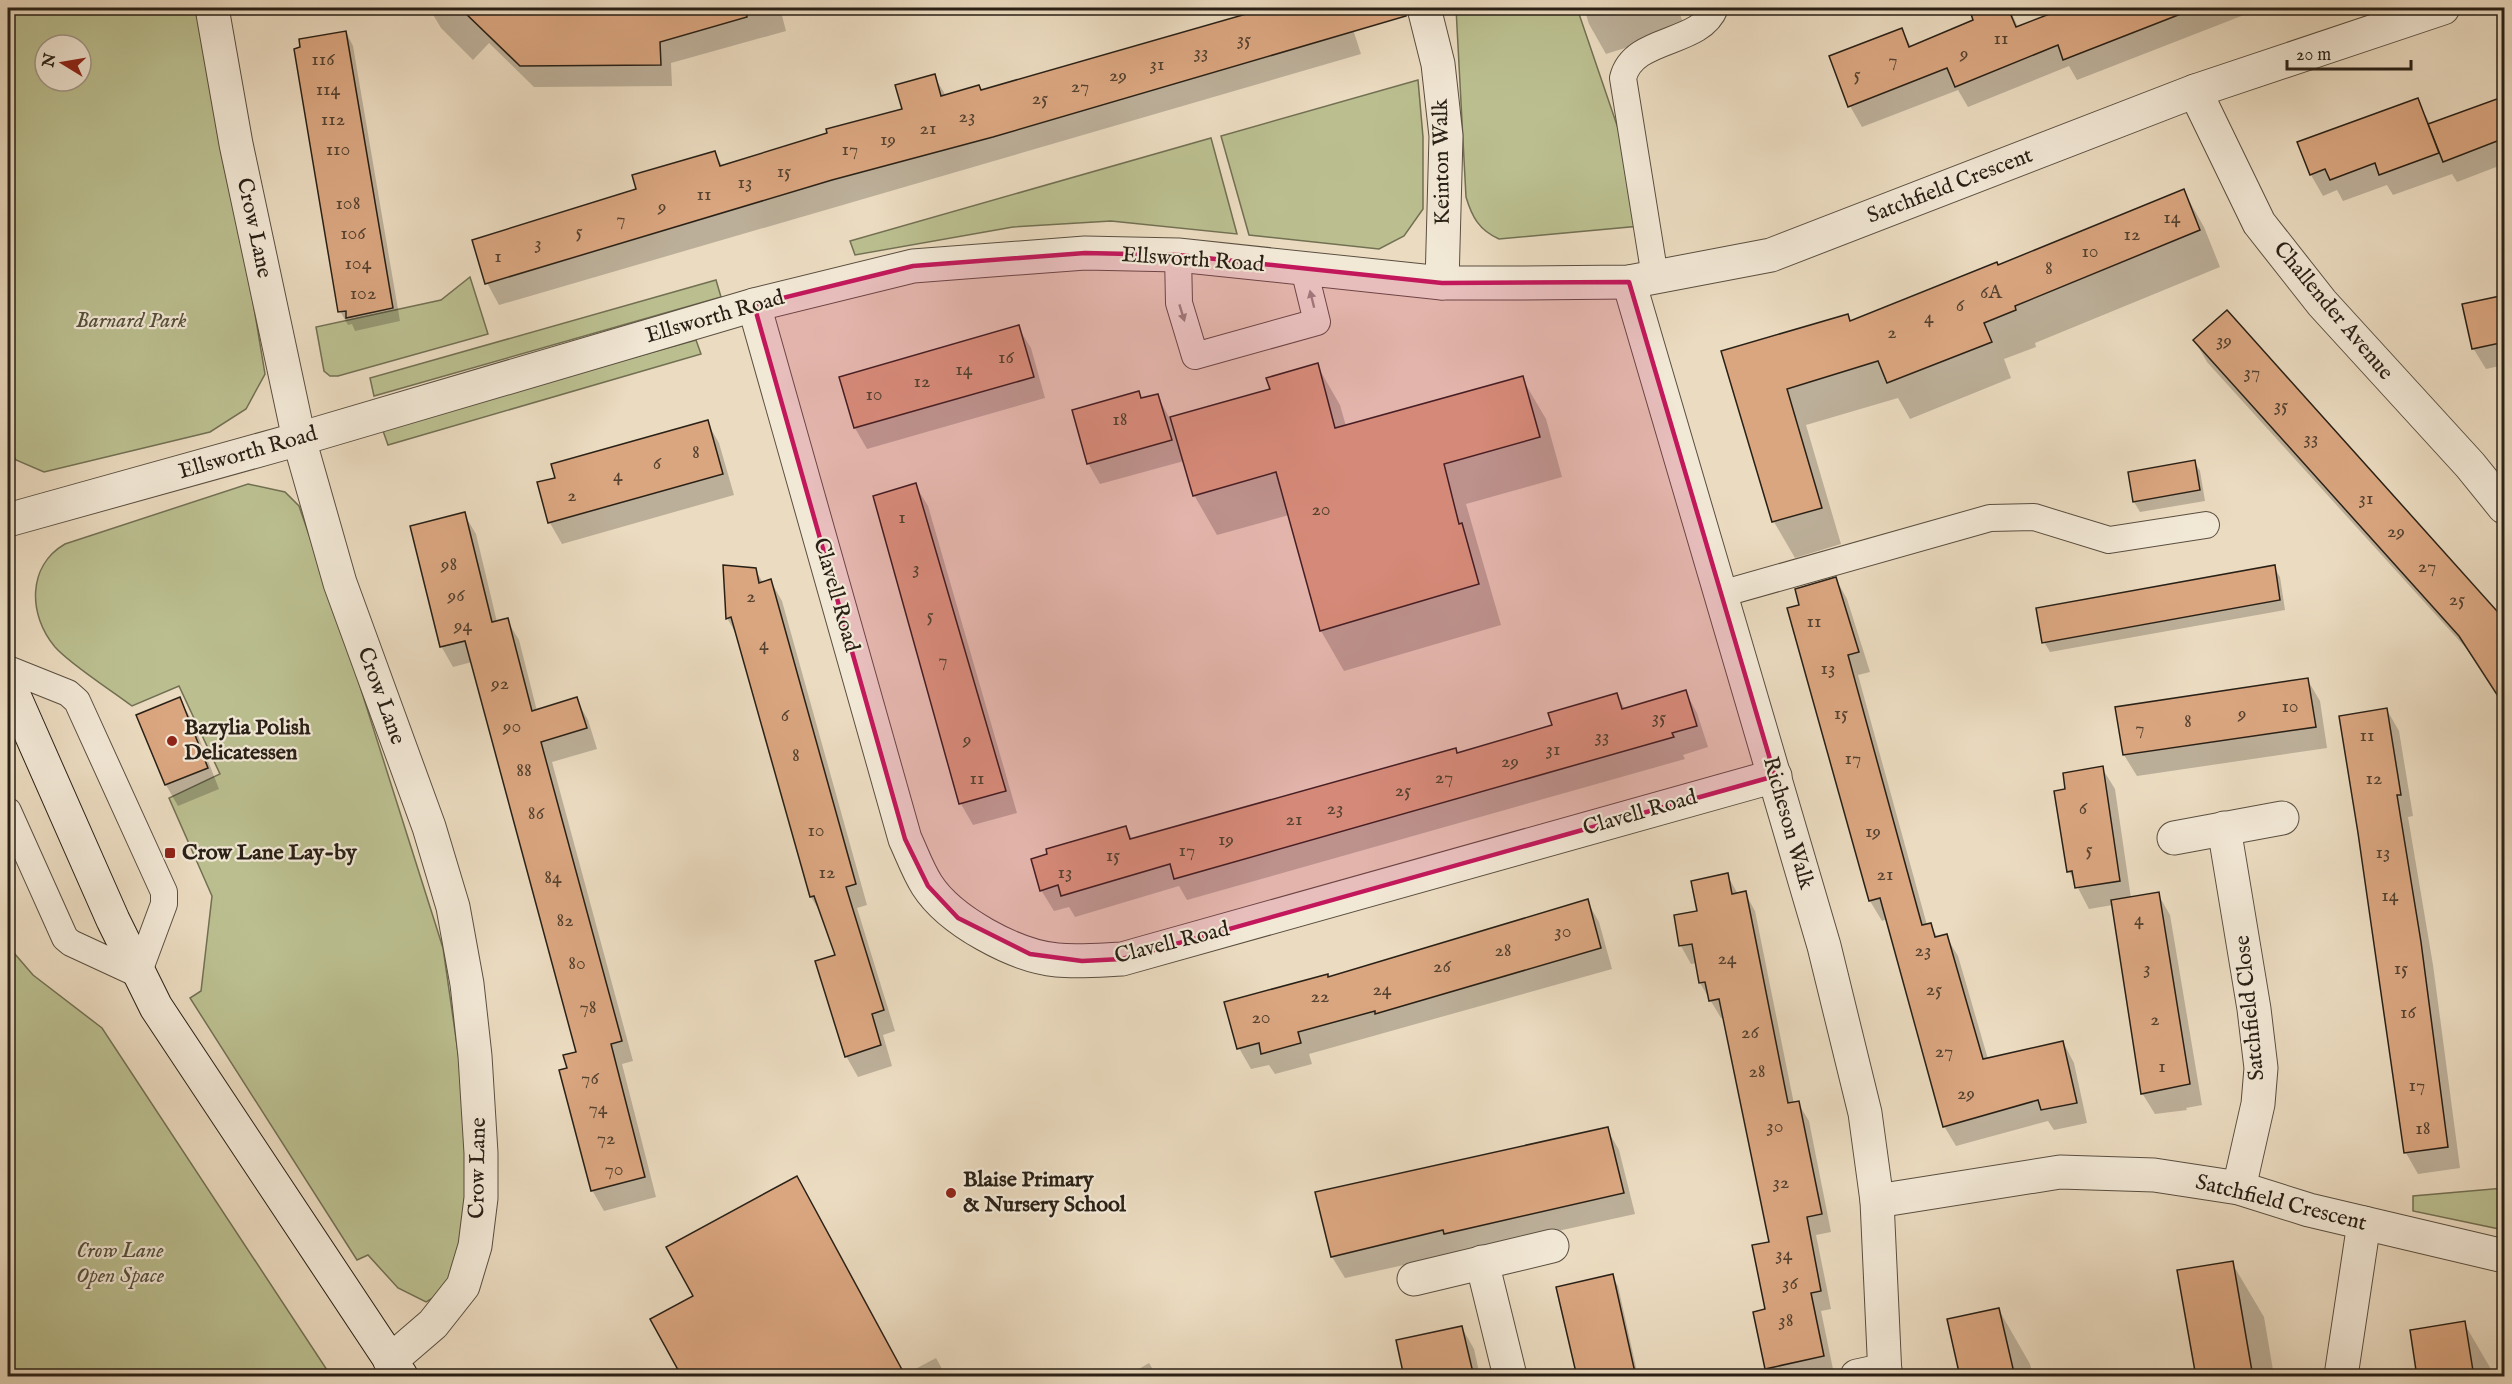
<svg xmlns="http://www.w3.org/2000/svg" width="2512" height="1384" viewBox="0 0 2512 1384" font-family="'IM FELL English',serif">
<rect width="100%" height="100%" fill="#ebdbc0"/>
<filter id="stains"><feTurbulence type="fractalNoise" baseFrequency=".00333" numOctaves="4"/><feColorMatrix values="0 0 0 0 .2 0 0 0 0 .09 0 0 0 0 .02 0 0 0 .5 -.17"/></filter>
<radialGradient id="worn" r=".72"><stop offset=".6" stop-color="#630" stop-opacity="0"/><stop offset="1" stop-color="#630" stop-opacity=".3"/></radialGradient>
<g fill="#bbbf90" stroke="#727053" stroke-width="1.5" fill-rule="evenodd">
<path d="M8,8H204L265,374L246,409L210,432L44,472L16,460L8,448ZM45,45H81V81H45Z"/>
<path d="M1456,8H1577L1651,225L1499,239C1479,230 1472,217 1466,197Z"/>
<path d="M1418,80L1423,137V209L1404,236L1379,249L1249,235L1221,136Z"/>
<path d="M1211,138L1237,234L1111,221L1013,227L855,255L850,241Z"/>
<path d="M470,277L488,334L338,376H330L324,371L316,327L441,300Z"/>
<path d="M716,280L721,297L374,396L370,378Z"/>
<path d="M696,340L701,354L388,445L382,428Z"/>
<path d="M248,484L285,492L299,506L344,636L443,948L464,1094L469,1230L452,1281L438,1295L426,1302L398,1288L368,1255L357,1260L190,998L201,991L212,896L169,798L220,774L179,686L132,706C111,690 71,665 55,647C28,615 27,566 65,544Z"/>
<path d="M8,946L33,975L102,1028L331,1376H8Z"/>
<path d="M2504,1188V1230L2413,1211V1196Z"/>
</g>
<g fill="#0003">
<path d="M429,8H780L786,31L671,63L672,86L534,87L489,43L473,60L441,28Z"/>
<path d="M1269,8H1346L1361,54L499,305L487,283L638,190L714,152L723,167L903,110L934,76L946,96L981,91Z"/>
<path d="M1584,8H1678L1685,29L1606,54L1589,24Z"/>
<path d="M1970,8H2009L2018,27L2069,8H2262L2077,80L2069,66L1968,107L1958,90L1862,127L1850,106L1901,29L1912,48L1975,21Z"/>
<path d="M346,32L353,46L400,321L355,331L352,324L348,325L340,311Z"/>
<path d="M2504,97V164L2457,182L2452,174L2393,195L2387,185L2343,201L2337,190L2323,196L2311,175L2417,100L2431,125Z"/>
<path d="M2183,190L2204,227L2220,267L2035,343L2036,347L2004,359L2011,378L1910,419L1898,398L1806,425L1841,544L1795,558L1774,522L1723,352L1847,315L1851,322L1998,266Z"/>
<path d="M2504,297V365L2486,369L2473,348Z"/>
<path d="M1018,327L1031,348L1045,398L867,449L855,428L841,378Z"/>
<path d="M2195,341L2504,621L2474,657L2207,362Z"/>
<path d="M1317,365L1340,405L1346,426L1522,378L1546,419L1562,477L1466,504L1501,625L1344,671L1321,631L1289,515L1217,535L1194,495L1184,461L1100,484L1088,463L1139,393L1143,400L1157,395L1170,419L1272,390Z"/>
<path d="M707,422L719,443L734,495L562,544L550,523L539,483Z"/>
<path d="M2194,461L2200,471L2205,501L2140,512L2134,502L2129,473Z"/>
<path d="M915,485L928,506L1017,813L973,825L961,804L875,497Z"/>
<path d="M464,514L476,534L497,622L507,620L519,640L537,711L576,699L588,720L597,749L552,762L633,1061L622,1064L656,1197L604,1211L592,1190L569,1069L578,1053L472,662L453,667L441,646Z"/>
<path d="M2274,567L2280,577L2285,610L2050,652L2044,642Z"/>
<path d="M755,569L763,583L770,580L782,601L867,905L857,908L895,1031L883,1035L892,1066L858,1077L846,1056L837,956L823,917L811,897L739,639L727,618Z"/>
<path d="M1836,579L1847,599L1870,672L1858,675L1927,925H1930L1938,938L1946,936L1958,956L1988,1059L2063,1042L2074,1063L2087,1123L2054,1130L2048,1121L1956,1146L1944,1126L1887,919L1882,921L1870,901L1801,606Z"/>
<path d="M2307,679L2320,701L2327,748L2137,776L2124,755L2117,709Z"/>
<path d="M1685,691L1697,713L1708,747L1683,755L1685,759L1187,900L1179,886L1075,917L1069,907L1054,911L1041,890L1126,828L1133,840L1455,749L1458,754L1553,726L1616,694L1625,709Z"/>
<path d="M179,699L192,720L219,789L178,806L166,785L138,716Z"/>
<path d="M2387,710L2399,731L2413,816L2408,817L2433,965L2460,1168L2418,1174L2406,1153L2340,717Z"/>
<path d="M2102,768L2115,789L2131,898L2158,894L2170,915L2202,1105L2186,1108L2187,1110L2155,1114L2142,1093L2113,905L2089,909L2069,871L2067,790Z"/>
<path d="M1727,875L1738,894L1745,893L1755,911L1794,1104L1798,1103L1809,1121L1831,1232L1816,1235L1831,1309L1821,1311L1834,1374L1822,1376H1771L1766,1368L1771,1243L1724,1018H1721L1700,983L1697,963L1691,964L1681,946L1675,916L1699,912Z"/>
<path d="M1587,901L1599,922L1612,969L1309,1054L1312,1064L1275,1074L1269,1065L1251,1069L1239,1048L1328,978Z"/>
<path d="M1607,1129L1619,1150L1635,1214L1345,1278L1332,1257Z"/>
<path d="M2232,1263L2264,1317L2274,1376H2197Z"/>
<path d="M1612,1276L1618,1286L1638,1376H1578Z"/>
<path d="M1999,1310L2030,1364L2033,1376H1962Z"/>
<path d="M2464,1323L2495,1376H2419Z"/>
<path d="M1462,1328L1474,1349L1480,1376H1405Z"/>
<path d="M936,1358L946,1376H683L904,1375Z"/>
<path d="M1149,1363L1157,1376H1127Z"/>
</g>
<g fill="#daa680" stroke="#292016" stroke-width="1.5">
<path d="M460,8H746L747,17L660,42L661,65L520,66Z"/>
<path d="M1267,8H1405L1406,16L993,137L832,180L485,284L472,240L636,189L632,175L715,151L720,166L827,133L826,129L902,109L895,85L935,74L941,96L979,85L981,90Z"/>
<path d="M1969,8H2008L2016,27L2065,8L2191,10L2063,60L2058,45L1955,87L1947,68L1848,107L1829,56L1902,28L1909,47L1973,20Z"/>
<path d="M346,31L393,308L346,318V311L338,312L294,49L300,47L299,39Z"/>
<path d="M2505,96V138L2443,162L2428,124Z"/>
<path d="M2418,98L2439,153L2379,175L2375,163L2330,180L2325,169L2310,175L2297,142Z"/>
<path d="M2184,189L2200,230L2015,306L2016,310L1984,323L1992,342L1887,383L1878,361L1787,389L1822,508L1772,522L1721,351L1848,314L1850,321L1997,262L1998,265Z"/>
<path d="M2505,295V342L2472,349L2462,304Z"/>
<path d="M2227,310L2505,620V707L2459,636L2193,340Z"/>
<path d="M1019,325L1034,377L854,428L839,377Z"/>
<path d="M1318,363L1335,428L1523,376L1540,437L1444,464L1459,524L1462,523L1479,584L1320,631L1276,472L1193,496L1170,417L1270,389L1266,378Z"/>
<path d="M1139,391L1141,398L1158,394L1172,440L1087,464L1072,410Z"/>
<path d="M708,420L723,474L548,523L537,482L555,478L551,464Z"/>
<path d="M2195,460L2200,490L2133,502L2128,472Z"/>
<path d="M916,483L1006,791L959,804L873,496Z"/>
<path d="M465,512L492,622L508,618L532,711L577,697L587,728L541,742L622,1041L611,1044L645,1177L591,1191L559,1070L567,1068L563,1055L576,1052L519,841L465,641L440,647L410,526Z"/>
<path d="M723,565L756,568L759,583L771,579L856,884L846,887L884,1010L872,1014L881,1045L845,1057L815,961L835,955L814,896L810,897L731,617L726,619Z"/>
<path d="M2275,565L2280,600L2042,643L2036,608Z"/>
<path d="M1836,577L1859,652L1848,655L1922,925L1931,923L1935,937L1947,934L1983,1059L2063,1041L2077,1103L2041,1110L2038,1100L1943,1127L1880,898L1869,901L1787,608L1799,605L1795,589Z"/>
<path d="M2308,678L2316,727L2123,755L2115,707Z"/>
<path d="M1686,690L1697,726L1672,733L1674,737L1174,879L1170,864L1061,896L1058,885L1040,891L1031,859L1047,854L1046,849L1126,826L1130,839L1456,748L1457,753L1552,725L1548,713L1617,693L1622,709Z"/>
<path d="M180,697L208,768L165,785L136,715Z"/>
<path d="M2387,708L2401,795H2397L2421,942L2448,1147L2404,1153L2358,833L2339,716Z"/>
<path d="M2103,766L2120,881L2075,888L2072,871L2067,872L2054,791L2065,789L2063,773Z"/>
<path d="M1728,873L1732,894L1746,891L1788,1103L1799,1101L1822,1214L1807,1217L1821,1291L1811,1293L1824,1356L1765,1369L1753,1312L1765,1309L1752,1245L1769,1242L1719,999L1709,1001L1705,982L1699,983L1692,944L1679,946L1674,915L1697,911L1691,881Z"/>
<path d="M2159,892L2190,1084L2141,1094L2111,900Z"/>
<path d="M1588,899L1601,948L1375,1014V1011L1298,1032L1301,1043L1261,1054L1259,1043L1237,1049L1224,1002L1328,974V977Z"/>
<path d="M1608,1127L1624,1193L1444,1234L1443,1230L1331,1257L1315,1192Z"/>
<path d="M797,1176L906,1377H682L650,1319L693,1296L666,1247Z"/>
<path d="M2233,1261L2253,1377H2196L2177,1270Z"/>
<path d="M1613,1274L1636,1377H1577L1556,1287Z"/>
<path d="M1999,1308L2015,1377H1960L1947,1319Z"/>
<path d="M2465,1321L2474,1377H2417L2410,1330Z"/>
<path d="M1462,1326L1474,1377H1404L1396,1340Z"/>
</g>
<g fill="none" stroke-linecap="round" stroke-linejoin="round">
<defs>
<g id="lane">
<path d="M1178,255L1179,303L1195,356L1317,322L1304,269"/>
<path d="M1655,277L1623,78C1633,36 1700,46 1715,8"/>
<path d="M1721,594L1990,518L2034,517L2109,540L2206,525"/>
<path d="M8,669L68,693L77,701L164,892V904L138,974L71,943L65,938L8,811"/>
</g>
<g id="street">
<path d="M212,8L236,144L299,439L340,583L429,827L453,907L467,984L475,1056L481,1153V1198L475,1246L463,1286L433,1324L390,1361"/>
<path d="M1424,8L1438,64L1446,136L1442,283"/>
<path d="M2195,91L2259,223L2322,303L2470,465L2504,507"/>
<path d="M1629,282L1824,946L1865,1113L1877,1201L1885,1376"/>
<path d="M754,305L905,839C912,854 918,871 927,885C950,921 1015,956 1057,960C1078,962 1100,960 1122,959L1775,776"/>
<path d="M8,520L299,439L754,305L913,266L1085,253L1178,255L1442,283H1513L1629,282L1771,255L2195,91L2443,8"/>
<path d="M2224,828L2254,1009L2261,1068L2258,1104L2239,1188"/>
<path d="M2174,838L2282,818"/>
<path d="M1877,1201L2060,1172L2154,1175L2239,1188L2309,1210L2504,1256"/>
<path d="M1482,1262L1510,1376"/>
<path d="M1414,1279L1552,1246"/>
<path d="M1857,1376L1885,1370"/>
<path d="M2341,1376L2364,1223"/>
</g>
<path id="secondary" d="M8,682L113,920L156,1007L401,1376"/>
</defs>
<use href="#lane" stroke="#5a4f40" stroke-width="28"/>
<use href="#street" stroke="#5a4f40" stroke-width="35"/>
<use href="#secondary" stroke="#292016" stroke-width="35"/>
<use href="#lane" stroke="#f2e8d6" stroke-width="26"/>
<use href="#street" stroke="#f2e8d6" stroke-width="33"/>
<use href="#secondary" stroke="#f2e8d6" stroke-width="33"/>
</g>
<defs><path id="oneway-solid" d="M-6-.8H1V-3.2L6.5 0L1 3.2V.8H-6Z" transform="scale(1.5)"/></defs>
<g fill="#988e80">
<use href="#oneway-solid" transform="translate(1312 299) rotate(-104)"/>
<use href="#oneway-solid" transform="translate(1182 313) rotate(73)"/>
</g>
<path fill="#c2185b" fill-opacity="0.2" stroke="#c2185b" stroke-width="4.5" stroke-linejoin="round" d="M1085,253L1178,255L1442,283L1629,282L1775,776L1122,959L1082,961L1030,954L958,918L928,886L905,839L754,305L913,266Z"/>
<g fill="#8f2418" stroke="#f2e8d6" stroke-width="2">
<circle cx="172" cy="741" r="6"/>
<rect x="164" y="847" width="12" height="12" rx="3"/>
<circle cx="951" cy="1193" r="6"/>
</g>
<g text-anchor="middle" dominant-baseline="central" stroke-width="4.5" stroke-linejoin="round" paint-order="stroke">
<g font-size="20" fill="#554230">
<text x="2001" y="38">11</text>
<text x="1244" y="39">35</text>
<text x="1201" y="52">33</text>
<text x="1964" y="53">9</text>
<text x="323" y="59">116</text>
<text x="1893" y="60">7</text>
<text x="1157" y="64">31</text>
<text x="1857" y="74">5</text>
<text x="1118" y="75">29</text>
<text x="1080" y="86">27</text>
<text x="328" y="89">114</text>
<text x="1040" y="98">25</text>
<text x="967" y="116">23</text>
<text x="333" y="119">112</text>
<text x="928" y="128">21</text>
<text x="888" y="139">19</text>
<text x="338" y="149">110</text>
<text x="850" y="149">17</text>
<text x="784" y="171">15</text>
<text x="745" y="182">13</text>
<text x="704" y="194">11</text>
<text x="348" y="203">108</text>
<text x="662" y="206">9</text>
<text x="2172" y="217">14</text>
<text x="621" y="219">7</text>
<text x="579" y="231">5</text>
<text x="353" y="233">106</text>
<text x="2132" y="234">12</text>
<text x="538" y="243">3</text>
<text x="2090" y="251">10</text>
<text x="498" y="256">1</text>
<text x="358" y="263">104</text>
<text x="2049" y="268">8</text>
<text x="1991" y="292">6A</text>
<text x="363" y="293">102</text>
<text x="1960" y="305">6</text>
<text x="1929" y="317">4</text>
<text x="1892" y="332">2</text>
<text x="2224" y="340">39</text>
<text x="1006" y="357">16</text>
<text x="964" y="369">14</text>
<text x="2252" y="372">37</text>
<text x="922" y="381">12</text>
<text x="874" y="394">10</text>
<text x="2281" y="405">35</text>
<text x="1120" y="419">18</text>
<text x="2311" y="438">33</text>
<text x="696" y="452">8</text>
<text x="657" y="463">6</text>
<text x="618" y="475">4</text>
<text x="572" y="495">2</text>
<text x="2366" y="498">31</text>
<text x="1321" y="509">20</text>
<text x="902" y="517">1</text>
<text x="2396" y="531">29</text>
<text x="449" y="564">98</text>
<text x="2427" y="566">27</text>
<text x="916" y="568">3</text>
<text x="456" y="595">96</text>
<text x="751" y="596">2</text>
<text x="2457" y="599">25</text>
<text x="930" y="615">5</text>
<text x="1814" y="621">11</text>
<text x="463" y="625">94</text>
<text x="764" y="644">4</text>
<text x="943" y="660">7</text>
<text x="1828" y="668">13</text>
<text x="500" y="683">92</text>
<text x="2290" y="706">10</text>
<text x="1841" y="713">15</text>
<text x="2242" y="713">9</text>
<text x="785" y="715">6</text>
<text x="1659" y="717">35</text>
<text x="2188" y="721">8</text>
<text x="512" y="726">90</text>
<text x="2140" y="728">7</text>
<text x="2367" y="735">11</text>
<text x="1602" y="736">33</text>
<text x="967" y="739">9</text>
<text x="1553" y="749">31</text>
<text x="796" y="755">8</text>
<text x="1853" y="758">17</text>
<text x="1510" y="761">29</text>
<text x="524" y="770">88</text>
<text x="1444" y="777">27</text>
<text x="977" y="778">11</text>
<text x="2374" y="778">12</text>
<text x="1403" y="790">25</text>
<text x="1335" y="808">23</text>
<text x="2083" y="808">6</text>
<text x="536" y="813">86</text>
<text x="1294" y="819">21</text>
<text x="816" y="830">10</text>
<text x="1873" y="831">19</text>
<text x="1226" y="839">19</text>
<text x="2089" y="849">5</text>
<text x="1187" y="850">17</text>
<text x="2383" y="852">13</text>
<text x="1113" y="855">15</text>
<text x="827" y="872">12</text>
<text x="1065" y="872">13</text>
<text x="1885" y="874">21</text>
<text x="553" y="877">84</text>
<text x="2390" y="895">14</text>
<text x="2139" y="919">4</text>
<text x="565" y="920">82</text>
<text x="1563" y="931">30</text>
<text x="1503" y="950">28</text>
<text x="1923" y="950">23</text>
<text x="1727" y="958">24</text>
<text x="577" y="963">80</text>
<text x="1442" y="966">26</text>
<text x="2147" y="968">3</text>
<text x="2401" y="968">15</text>
<text x="1382" y="989">24</text>
<text x="1934" y="989">25</text>
<text x="1320" y="996">22</text>
<text x="588" y="1007">78</text>
<text x="2408" y="1012">16</text>
<text x="1261" y="1017">20</text>
<text x="2155" y="1019">2</text>
<text x="1750" y="1032">26</text>
<text x="1944" y="1051">27</text>
<text x="2162" y="1066">1</text>
<text x="1757" y="1071">28</text>
<text x="590" y="1078">76</text>
<text x="2417" y="1085">17</text>
<text x="1966" y="1093">29</text>
<text x="598" y="1108">74</text>
<text x="1775" y="1126">30</text>
<text x="2423" y="1128">18</text>
<text x="606" y="1138">72</text>
<text x="614" y="1169">70</text>
<text x="1781" y="1182">32</text>
<text x="1784" y="1254">34</text>
<text x="1790" y="1283">36</text>
<text x="1786" y="1320">38</text>
</g>
<g font-size="22" fill="#292016" stroke="#f2e8d6">
<text transform="translate(1442 162) rotate(-91)">Keinton Walk</text>
<text transform="translate(1950 186) rotate(-21)">Satchfield Crescent</text>
<text transform="translate(254 228) rotate(78)">Crow Lane</text>
<text transform="translate(1193 260) rotate(4)">Ellsworth Road</text>
<text transform="translate(2333 311) rotate(50)">Challender Avenue</text>
<text transform="translate(715 317) rotate(-16)">Ellsworth Road</text>
<text transform="translate(248 453) rotate(-16)">Ellsworth Road</text>
<text transform="translate(836 595) rotate(74)">Clavell Road</text>
<text transform="translate(381 696) rotate(70)">Crow Lane</text>
<text transform="translate(1640 813) rotate(-16)">Clavell Road</text>
<text transform="translate(1788 823) rotate(74)">Richeson Walk</text>
<text transform="translate(1172 943) rotate(-14)">Clavell Road</text>
<text transform="translate(2250 1008) rotate(-96)">Satchfield Close</text>
<text transform="translate(478 1168) rotate(-89)">Crow Lane</text>
<text transform="translate(2281 1203) rotate(14)">Satchfield Crescent</text>
</g>
<g font-size="22" font-style="italic" fill="#55503b" stroke="#f2e8d6">
<text x="131" y="321">Barnard Park</text>
<text x="120" y="1251">Crow Lane<tspan x="120" dy="25">Open Space</tspan></text>
</g>
<g font-size="22" font-weight="bold" fill="#292016" stroke="#f2e8d6" text-anchor="start">
<text x="184" y="728">Bazylia Polish<tspan x="184" dy="25">Delicatessen</tspan></text>
<text x="182" y="853">Crow Lane Lay-by</text>
<text x="963" y="1180">Blaise Primary<tspan x="963" dy="25">&amp; Nursery School</tspan></text>
</g>
</g>
<rect width="2512" height="1384" fill="none" stroke="#ebdbc0" stroke-width="30"/>
<rect x="9" y="9" width="2494" height="1366" fill="none" stroke="#292016" stroke-width="3"/>
<rect x="15" y="15" width="2482" height="1354" fill="none" stroke="#292016" stroke-width="1.5"/>
<g transform="translate(63 63) rotate(281)"><circle r="28" fill="#f2e8d6" stroke="#a29889" stroke-width="1.5"/>
<path d="M0-4.5L10 22L0 15L-10 22Z" fill="#8f2418"/>
<text y="-9" font-size="16" font-weight="bold" text-anchor="middle" fill="#292016">N</text>
</g>
<path d="M2287 60v9h124v-9" fill="none" stroke="#292016" stroke-width="3"/>
<text x="2296" y="60" font-size="18" fill="#292016" stroke="#f2e8d6" stroke-width="4.5" paint-order="stroke">20 m</text>
<rect width="100%" height="100%" filter="url(#stains)"/>
<rect width="100%" height="100%" fill="url(#worn)"/>
</svg>
